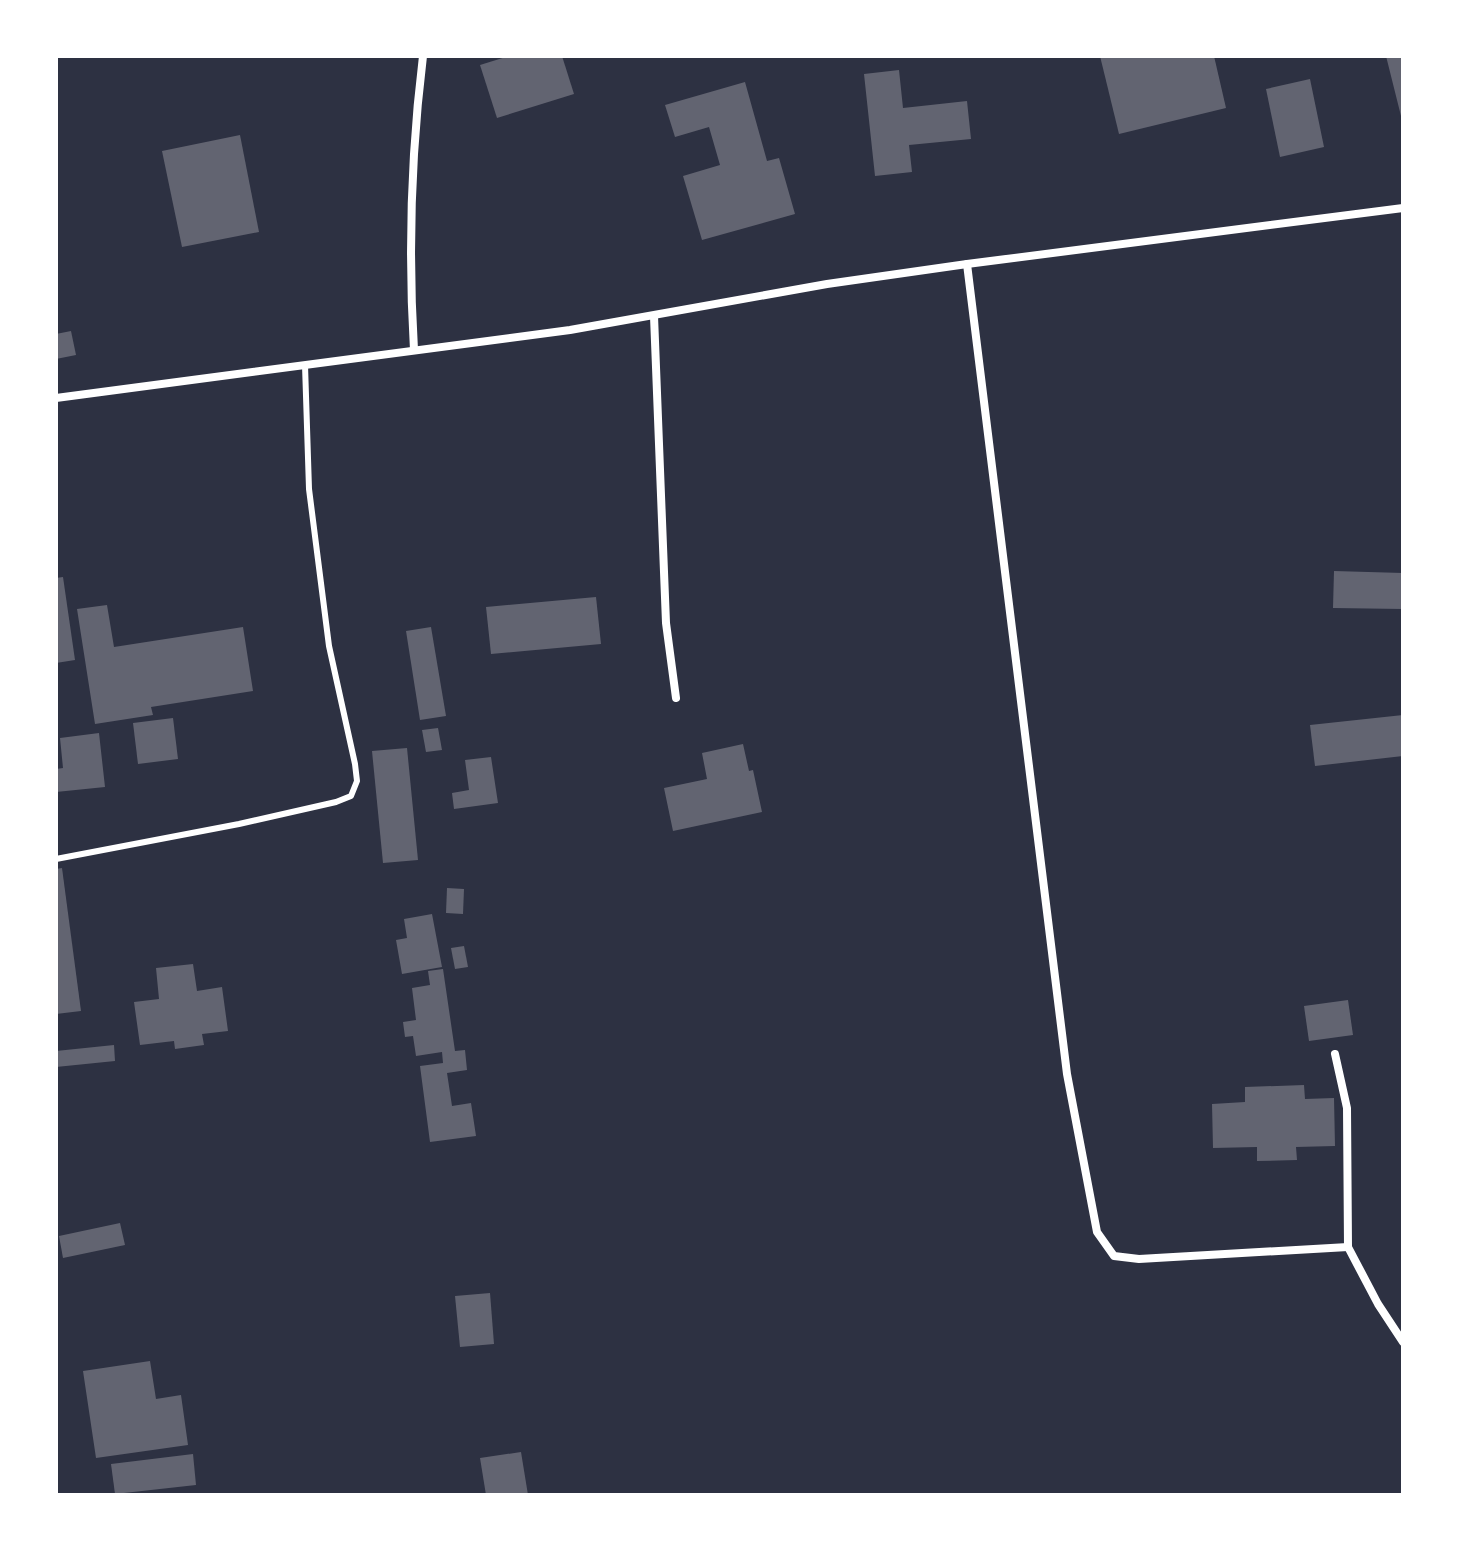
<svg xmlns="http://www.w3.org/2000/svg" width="1459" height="1551" viewBox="0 0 1459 1551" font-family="Lato,sans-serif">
<rect width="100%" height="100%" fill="#2d3142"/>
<g fill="#626471">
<path d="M509,56H562L574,94L497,118L480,65Z"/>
<path d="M1100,56H1214L1226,108L1119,134Z"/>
<path d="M1386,56H1403V120H1402Z"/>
<path d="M899,70L903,108L967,101L971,139L909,145L912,172L875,176L864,74Z"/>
<path d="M1310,79L1324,147L1280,157L1266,89Z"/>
<path d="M745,82L767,161L779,158L795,214L702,240L683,176L720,165L709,127L675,137L665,105Z"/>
<path d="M240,135L259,232L182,247L162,151Z"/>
<path d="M71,331L76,355L56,359V334Z"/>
<path d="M1334,571L1403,573V609L1333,608Z"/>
<path d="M63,577L75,660L56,663V578Z"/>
<path d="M596,597L601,644L491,654L486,607Z"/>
<path d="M107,605L114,647L243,627L253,691L151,707L153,715L95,724L77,609Z"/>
<path d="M431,627L446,716L420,720L406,631Z"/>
<path d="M1403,715V756L1315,766L1310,725Z"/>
<path d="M173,718L178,759L138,764L133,723Z"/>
<path d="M438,728L442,750L426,752L422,730Z"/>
<path d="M99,733L105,787L56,792V769L63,768L60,738Z"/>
<path d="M743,744L749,771L753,770L762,812L673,831L664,788L707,779L702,753Z"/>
<path d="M407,748L418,860L383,863L372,751Z"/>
<path d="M491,757L498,803L454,809L452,793L469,790L465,760Z"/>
<path d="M62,868L81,1011L56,1014V869Z"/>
<path d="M447,888L464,889L463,914L446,913Z"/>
<path d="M432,914L442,967L402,974L396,940L407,938L404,919Z"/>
<path d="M464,946L468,967L455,969L451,948Z"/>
<path d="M193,964L197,991L222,987L228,1031L202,1034L204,1045L175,1049L174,1041L140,1045L134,1002L159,999L156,968Z"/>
<path d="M443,969L455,1051L465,1050L467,1070L447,1073L452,1106L471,1103L476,1136L430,1142L420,1066L443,1063L442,1052L416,1056L413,1036L405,1037L403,1022L416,1020L412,988L430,985L428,971Z"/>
<path d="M1348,1000L1353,1035L1309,1041L1304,1006Z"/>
<path d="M114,1045L115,1061L56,1067V1051Z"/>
<path d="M1304,1085L1305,1099L1334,1098L1335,1146L1296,1147L1297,1160L1257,1161V1147L1213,1148L1212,1104L1245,1102V1087Z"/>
<path d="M120,1223L125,1245L63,1258L59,1236Z"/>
<path d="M490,1293L494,1344L460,1347L455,1296Z"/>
<path d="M150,1361L156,1399L181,1395L188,1445L96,1458L83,1371Z"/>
<path d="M521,1452L528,1495H486L480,1458Z"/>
<path d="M193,1454L196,1485L115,1494L111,1464Z"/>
</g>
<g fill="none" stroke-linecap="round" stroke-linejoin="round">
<path stroke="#fff" stroke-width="6" d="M56,859L239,824L336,802L351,796L357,781L355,764L329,646L309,489L305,365"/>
<g stroke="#fff" stroke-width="8">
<path d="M967,264L1067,1074L1097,1232L1114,1256L1139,1259L1348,1247"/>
<path d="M654,316L666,623L676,698"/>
<path d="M414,350C408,251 411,154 423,56"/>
<path d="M56,398L570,330L827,284L967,264L1403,208"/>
<path d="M1335,1054L1347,1108L1348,1247L1378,1304L1403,1342"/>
</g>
</g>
<rect width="1459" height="1551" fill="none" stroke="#ffffff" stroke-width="116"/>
</svg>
